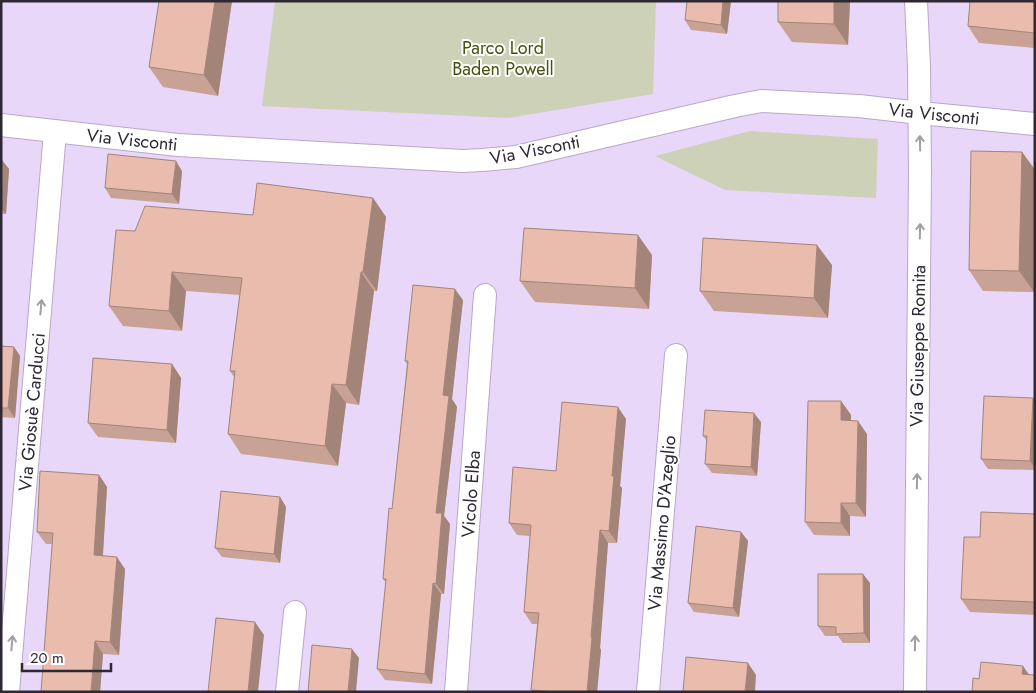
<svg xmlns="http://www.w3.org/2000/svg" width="1036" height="693" viewBox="0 0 1036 693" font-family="Jost,sans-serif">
<rect width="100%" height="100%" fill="#e8d7f9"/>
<g fill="#ccd1b7">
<path d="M275,1H656L653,94L508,118L262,106Z"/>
<path d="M750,131L878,139L876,198L725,190L655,156Z"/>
</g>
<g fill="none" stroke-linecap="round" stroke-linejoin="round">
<defs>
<g id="minor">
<path d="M1,125L178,145L463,161L482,160L516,157L735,106L761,101L859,106L920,113L1035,124"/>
<path d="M8,692L55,132"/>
<path d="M287,692L295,612"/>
<path d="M456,692L485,295"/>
<path d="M648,692L676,355"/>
<path d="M915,692L920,173L919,66L916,1"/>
</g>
</defs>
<use href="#minor" stroke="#b8a8c8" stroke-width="24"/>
<use href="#minor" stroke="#fff" stroke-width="22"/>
</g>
<g fill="#c8a295">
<path d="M159,1H232L218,96L163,87L149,67Z"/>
<path d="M687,1H731L727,34L691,30L685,20Z"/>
<path d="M778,1H850L848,45L792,42L778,22Z"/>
<path d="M1035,1V48L979,43L968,26Z"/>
<path d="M1022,152L1035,170V248L1034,292L983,291L969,270Z"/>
<path d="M1,160L9,169L6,214H1Z"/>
<path d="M182,171L179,204L111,198L105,188Z"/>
<path d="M373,198L386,217L377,291H374L359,405L346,403L338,466L241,454L228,434L234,377L230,371L240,295L186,291L182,331L123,326L109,306L135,231Z"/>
<path d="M652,255L649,309L535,302L520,281Z"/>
<path d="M832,265L828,318L714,311L700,291Z"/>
<path d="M463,300L452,399L457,407L444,516L450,524L444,594H441L432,684L385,680L377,669L386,583L383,579L392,509L407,364L405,361Z"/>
<path d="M1,346L14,347L20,356L15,418L1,417Z"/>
<path d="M172,364L181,378L176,443L98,437L88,423Z"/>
<path d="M1033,398L1035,401V470L988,469L981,459Z"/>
<path d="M841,401L851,415V421L867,434L866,517L850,516V536L814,535L805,522Z"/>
<path d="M626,419L620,486L622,488L617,543H608L600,648L601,650L597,692H532L531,690L537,624H532L524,612L530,536L517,535L509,523L556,471Z"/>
<path d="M761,422L757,476L712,473L705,464L707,441L703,436Z"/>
<path d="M99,475L107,487L103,556L125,569L119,655L103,654L100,692L52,544H46L37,532Z"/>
<path d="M280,497L286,507L280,563L222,557L215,548Z"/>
<path d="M1035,514V615L970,612L961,599Z"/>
<path d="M741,532L748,541L739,617L694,612L688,603Z"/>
<path d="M870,583V643H843L838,636H825L818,626Z"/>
</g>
<g fill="#a38479">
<path d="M215,1H232L218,96L204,75Z"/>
<path d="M723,1H731L727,34L721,25Z"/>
<path d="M834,1H850L848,45L834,24Z"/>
<path d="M1022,152L1035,170V248L1034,292L1019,271Z"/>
<path d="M2,160L9,169L6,214L1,208Z"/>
<path d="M176,161L182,171L179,204L172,194Z"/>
<path d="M373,198L386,217L377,291L363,272Z"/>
<path d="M638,235L652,255L649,309L635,288Z"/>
<path d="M817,245L832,265L828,318L814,298Z"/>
<path d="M172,272L186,291L182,331L169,311Z"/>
<path d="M361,272L374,291L359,405L346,385Z"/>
<path d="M455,289L463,300L452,399L457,407L444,516L450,524L444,594L436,584V513L443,395Z"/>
<path d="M14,347L20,356L15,418L8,408Z"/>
<path d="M172,364L181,378L176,443L167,430Z"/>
<path d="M332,384L346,403L338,466L325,446Z"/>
<path d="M1033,398L1035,401V468L1030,461Z"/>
<path d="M841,401L851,415L850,434L841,420Z"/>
<path d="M618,407L626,419L620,486L622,488L617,543L609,531L612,476Z"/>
<path d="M754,413L761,422L757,476L751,467Z"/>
<path d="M858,421L867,434L866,517L856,503Z"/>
<path d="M99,475L107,487L102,567L94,555Z"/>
<path d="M280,497L286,507L280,563L274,554Z"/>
<path d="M841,503L850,516V536L841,523Z"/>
<path d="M600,530L608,543L600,648L601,650L597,692H587Z"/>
<path d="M741,532L748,541L739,617L733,608Z"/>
<path d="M117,557L125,569L119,655L110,642Z"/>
<path d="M863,574L870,583V643L864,633Z"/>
<path d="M433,583L441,594L432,684L425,674Z"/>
<path d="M255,622L264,635L258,692H248Z"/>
<path d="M95,641L103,654L100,692H91Z"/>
<path d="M352,649L359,658L356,692H348Z"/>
<path d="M748,663L756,675L755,692H745Z"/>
<path d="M1023,666L1032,679L1022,674Z"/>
</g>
<g fill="#e9bcad" stroke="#a38479">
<path d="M159,1H215L204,75L149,67Z"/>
<path d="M687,1H723L721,25L685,20Z"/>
<path d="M778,1H834V24L778,22Z"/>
<path d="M970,1H1035V33L968,26Z"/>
<path d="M971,151L1022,152L1019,271L969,270Z"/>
<path d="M108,154L176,161L172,194L105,188Z"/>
<path d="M257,183L373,198L363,272H361L346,385L332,384L325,446L228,434L235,371H230L242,278L172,272L169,311L109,306L116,230L135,231L145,206L253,215Z"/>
<path d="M524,228L638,235L635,288L520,281Z"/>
<path d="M703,238L817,245L814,298L700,291Z"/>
<path d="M413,285L455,289L443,395L449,396L436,513H442L436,584L433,583L425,674L377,669L386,579H383L389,508L392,509L408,361H405Z"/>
<path d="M1,346L14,347L8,408H1Z"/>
<path d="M93,358L172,364L167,430L88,423Z"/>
<path d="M984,396L1033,398L1030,461L981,459Z"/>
<path d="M808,401H841V420L858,421L856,503H841V523L805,522Z"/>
<path d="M562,402L618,407L612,476H614L609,531L600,530L591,637L592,638L587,692H554L531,690L539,613L524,612L531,525L509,523L513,467L556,471Z"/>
<path d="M705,410L754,413L751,467L705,464L707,436H703Z"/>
<path d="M40,471L99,475L94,555L117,557L110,642L95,641L91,692H41L53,533L37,532Z"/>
<path d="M221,491L280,497L274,554L215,548Z"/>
<path d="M981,512L1035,514V602L961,599L964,537H980Z"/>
<path d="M696,526L741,532L733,608L688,603Z"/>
<path d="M818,574H863L864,633L836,634V627L818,626Z"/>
<path d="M216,618L255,622L248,692H208Z"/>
<path d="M312,645L352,649L348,692H308Z"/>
<path d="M686,657L748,663L745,692H683Z"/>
<path d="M981,662L1023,666L1022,674L1035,675V692H972L973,678L979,679Z"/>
</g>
<defs><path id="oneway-shaft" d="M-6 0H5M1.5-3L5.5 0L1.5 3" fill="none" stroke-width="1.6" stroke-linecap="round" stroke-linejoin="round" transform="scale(1.25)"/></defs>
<g stroke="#a19ea4">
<use href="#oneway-shaft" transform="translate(920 143) rotate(-91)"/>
<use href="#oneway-shaft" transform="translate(920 231) rotate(-89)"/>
<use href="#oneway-shaft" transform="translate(41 307) rotate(-85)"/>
<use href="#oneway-shaft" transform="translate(917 481) rotate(-89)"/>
<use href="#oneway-shaft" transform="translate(12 643) rotate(-85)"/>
<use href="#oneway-shaft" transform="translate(915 643) rotate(-89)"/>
</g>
<g text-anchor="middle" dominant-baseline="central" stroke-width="4" stroke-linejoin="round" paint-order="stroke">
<g font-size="18" fill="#49500e" stroke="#fff">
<text x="503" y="48">Parco Lord<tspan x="503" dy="21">Baden Powell</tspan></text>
</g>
<g font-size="18" fill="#2e2835" stroke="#fff">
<text transform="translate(934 114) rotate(6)">Via Visconti</text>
<text transform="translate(132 140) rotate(6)">Via Visconti</text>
<text transform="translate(535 150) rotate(-11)">Via Visconti</text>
<text transform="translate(918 346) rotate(-89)">Via Giuseppe Romita</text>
<text transform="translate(32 412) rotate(-85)">Via Giosuè Carducci</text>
<text transform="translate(471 494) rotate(-86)">Vicolo Elba</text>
<text transform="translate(662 523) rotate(-85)">Via Massimo D'Azeglio</text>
</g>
</g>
<rect width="1036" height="693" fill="none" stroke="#2e2835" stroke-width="5"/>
<path d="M22 663v8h89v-8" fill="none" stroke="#2e2835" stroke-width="2.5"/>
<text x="30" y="663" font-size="15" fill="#2e2835" stroke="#ffffff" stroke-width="4" paint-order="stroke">20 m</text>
</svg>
